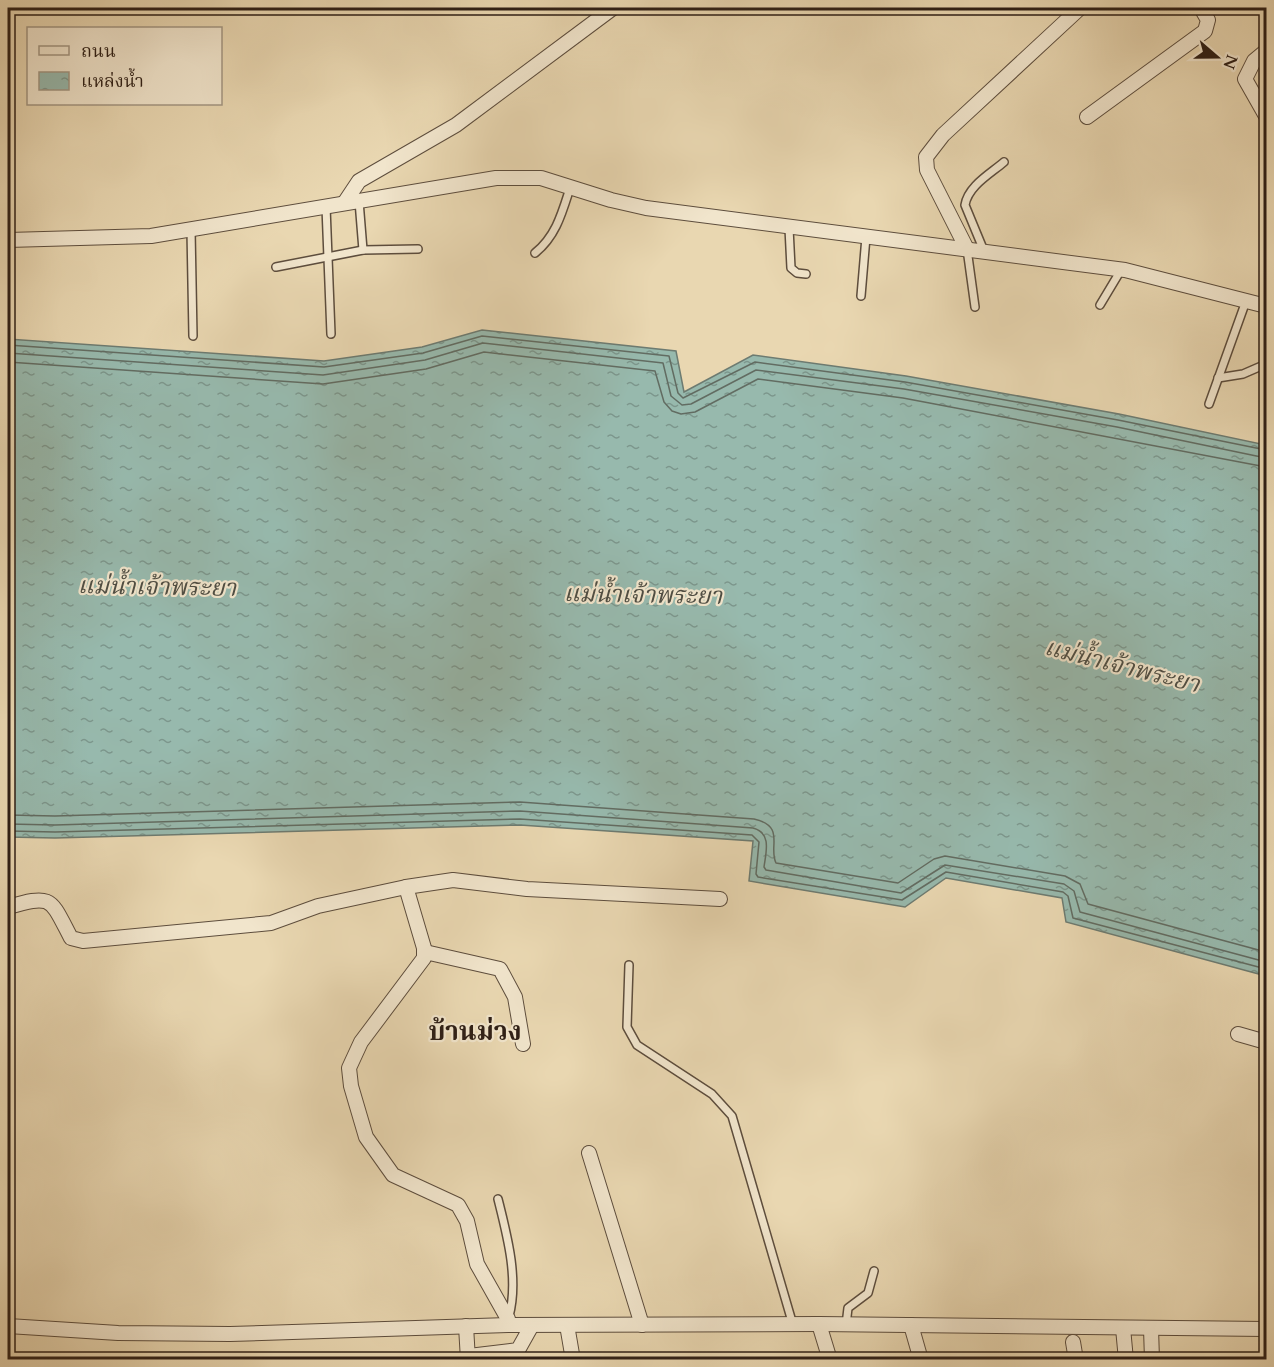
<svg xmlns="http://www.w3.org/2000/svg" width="1274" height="1367" viewBox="0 0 1274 1367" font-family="Cardo,'Noto Serif Thai',serif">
<defs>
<pattern id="water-ripples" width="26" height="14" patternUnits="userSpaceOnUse" patternTransform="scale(1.5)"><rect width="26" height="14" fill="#97b9ad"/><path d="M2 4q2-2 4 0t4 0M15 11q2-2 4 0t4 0" fill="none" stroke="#7c968c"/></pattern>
</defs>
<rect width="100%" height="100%" fill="#e9d7b1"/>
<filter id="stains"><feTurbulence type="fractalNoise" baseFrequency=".00333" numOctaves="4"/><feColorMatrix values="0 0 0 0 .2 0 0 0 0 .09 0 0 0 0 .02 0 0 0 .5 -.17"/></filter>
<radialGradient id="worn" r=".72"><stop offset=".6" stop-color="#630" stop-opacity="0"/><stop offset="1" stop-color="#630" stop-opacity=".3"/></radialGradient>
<path fill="url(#water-ripples)" stroke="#6d7b71" stroke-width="1.5" d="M482,330L676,351L684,392L753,355L906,376L1119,414L1266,445V976L1066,922L1062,898L946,878L905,907L749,881L753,841L520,825L55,838L8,837V339L324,361L422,347Z"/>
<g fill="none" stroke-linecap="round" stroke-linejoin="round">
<g stroke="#626c62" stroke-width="1.5">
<path d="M8,345L324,367L423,353L482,336L669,356L678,393L683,398L755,362L905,382L1118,420L1266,450"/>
<path d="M8,353L323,375L425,360L483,343L663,363L671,396L682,405L691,404L756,370L904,389L1117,427L1266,458"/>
<path d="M8,362L323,384L426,369L484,352L655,371L664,402L672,411L681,414L695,412L758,379L903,398L1266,467"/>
<path d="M8,815L55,816L520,802L754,819C786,826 768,847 776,863L898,883L934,859L945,856L1065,876L1080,884L1088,904L1266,952"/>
<path d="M8,824L55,825L520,811L753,828C772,833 766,852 764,867L766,870L901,893L945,865L1064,884L1074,891L1080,912L1266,962"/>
<path d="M8,831L55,832L520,819L752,835L759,842L756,874L758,877L902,900L946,872L1063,892L1068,896L1073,918L1266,969"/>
</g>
<defs>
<g id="lane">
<path d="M359,201L363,250L418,249"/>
<path d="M326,207L331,334"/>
<path d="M789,228L791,268L797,273L806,274"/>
<path d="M191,230L193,336"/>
<path d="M967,249L975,307"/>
<path d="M984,251L965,205C968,186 990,174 1004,162"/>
<path d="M535,253C556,236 562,213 570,188"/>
<path d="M276,267L363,250"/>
<path d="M861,296L866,237"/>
<path d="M1100,305L1121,270"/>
<path d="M1218,378L1243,374L1266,364"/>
<path d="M1209,404L1246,301"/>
<path d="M629,965L627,1027L637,1045L712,1094L732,1116L793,1325"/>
<path d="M498,1199C507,1235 519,1279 509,1316"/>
<path d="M846,1325L848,1308L868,1293L874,1271"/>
</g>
<g id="street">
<path d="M1266,51L1254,61L1245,79L1266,116"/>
<path d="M1087,117L1205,31L1208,20L1201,8"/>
<path d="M345,202L359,181L456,125L613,8"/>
<path d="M8,240L151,236L496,178H541L611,200L646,208L1125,270L1266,306"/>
<path d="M967,249L927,170L926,157L943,135L1080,8"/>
<path d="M406,887L424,948V958L361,1042L349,1068L351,1086L366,1137L393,1175L458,1205L467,1221L477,1264L508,1319V1325"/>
<path d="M8,907C53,894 50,898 71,938L83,941L271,923L318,906L406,887L453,880L527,889L720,899"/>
<path d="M425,952L500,969L515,997L523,1044"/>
<path d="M1238,1034L1266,1042"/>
<path d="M589,1153L642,1325"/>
<path d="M819,1324L830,1360"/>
<path d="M567,1325L573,1360"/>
<path d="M911,1325L921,1360"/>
<path d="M8,1326L118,1333L230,1334L508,1325L819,1324L1266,1329"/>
<path d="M466,1326L468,1360"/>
<path d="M1123,1328L1126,1360"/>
<path d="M1151,1328L1152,1360"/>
<path d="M1073,1342L1076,1360"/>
<path d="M469,1356L518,1350L532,1325"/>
</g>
</defs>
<use href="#lane" stroke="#5d4d3d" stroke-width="10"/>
<use href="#street" stroke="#5d4d3d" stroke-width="16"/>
<use href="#lane" stroke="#f1e5cc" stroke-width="7"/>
<use href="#street" stroke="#f1e5cc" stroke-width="14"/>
</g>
<g text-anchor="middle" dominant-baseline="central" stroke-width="4.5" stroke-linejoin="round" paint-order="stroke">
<g font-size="24" font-style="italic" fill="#4e4d43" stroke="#f1e5cc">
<text transform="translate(157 587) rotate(1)">แม่น้ำเจ้าพระยา</text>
<text transform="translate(643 595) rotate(1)">แม่น้ำเจ้าพระยา</text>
<text transform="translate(1122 666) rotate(14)">แม่น้ำเจ้าพระยา</text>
</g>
<g font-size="26" font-weight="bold" fill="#2e1f16" stroke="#f1e5cc">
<text x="475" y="1031">บ้านม่วง</text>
</g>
</g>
<rect width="1274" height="1367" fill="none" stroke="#e9d7b1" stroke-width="30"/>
<rect x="9" y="9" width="1256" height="1349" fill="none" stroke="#2e1f16" stroke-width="3"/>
<rect x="15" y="15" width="1244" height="1337" fill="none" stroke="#2e1f16" stroke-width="1.5"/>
<rect x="27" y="27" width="195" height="78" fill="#f1e5cc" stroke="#a39683" stroke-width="1.5"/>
<rect x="39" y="46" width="30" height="9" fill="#f1e5cc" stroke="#a39683" stroke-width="1.5"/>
<text x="81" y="57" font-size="18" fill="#2e1f16">ถนน</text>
<rect x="39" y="72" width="30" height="18" fill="url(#water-ripples)" stroke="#a39683" stroke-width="1.5"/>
<text x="81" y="87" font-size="18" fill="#2e1f16">แหล่งน้ำ</text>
<g transform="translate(1217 57) rotate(110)" stroke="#f1e5cc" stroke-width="4.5" paint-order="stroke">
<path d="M0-4.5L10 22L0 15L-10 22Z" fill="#2e1f16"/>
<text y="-9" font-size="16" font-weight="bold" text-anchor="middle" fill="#2e1f16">N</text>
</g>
<rect width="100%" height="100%" filter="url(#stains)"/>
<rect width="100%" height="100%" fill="url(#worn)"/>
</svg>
